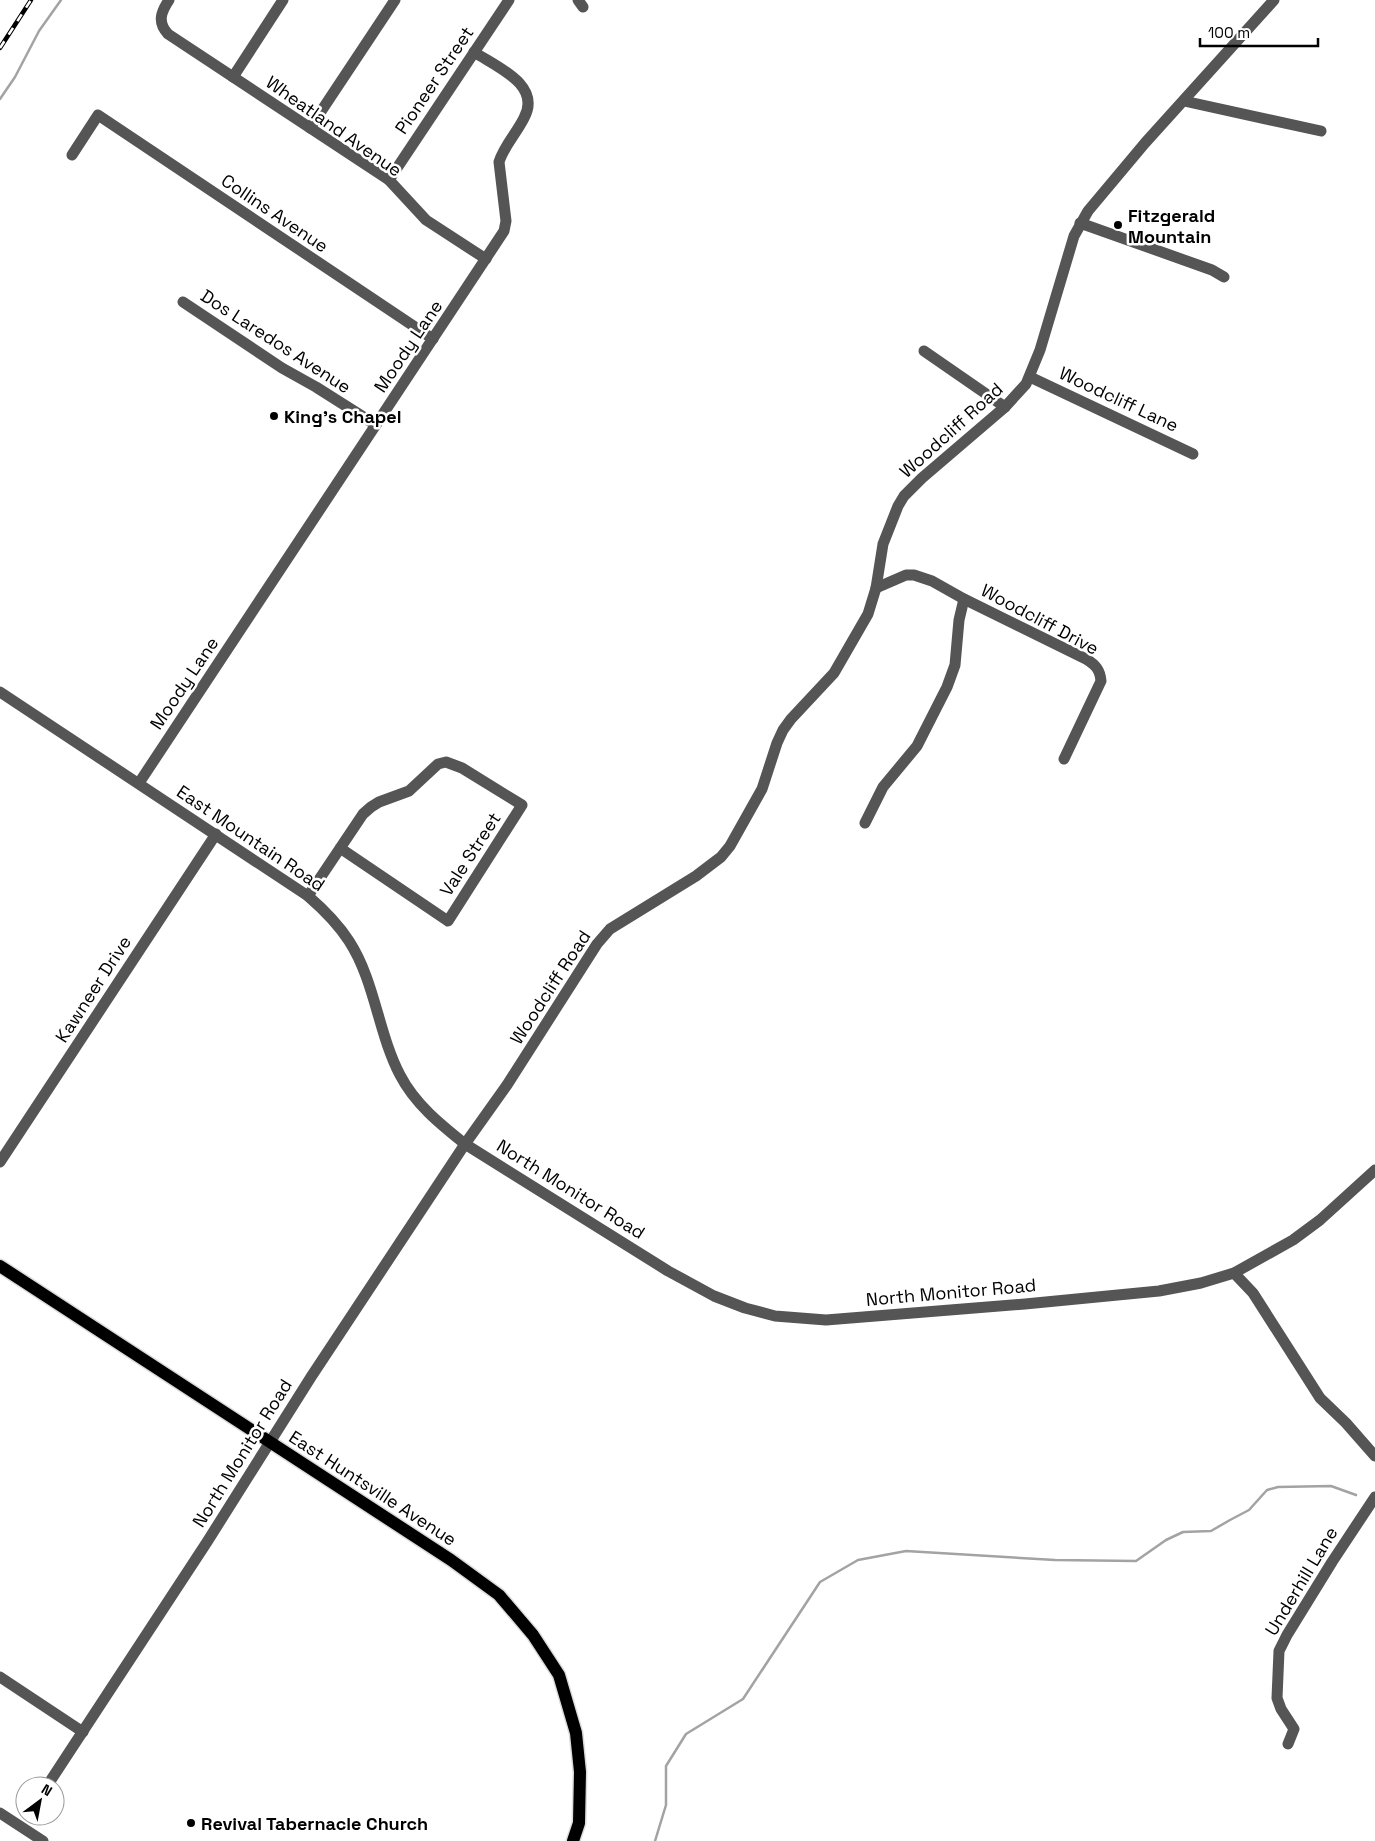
<svg xmlns="http://www.w3.org/2000/svg" width="1375" height="1841" viewBox="0 0 1375 1841" font-family="'Space Grotesk',sans-serif">
<rect width="100%" height="100%" fill="#fff"/>
<g fill="none" stroke-linecap="round" stroke-linejoin="round">
<g stroke="#a3a3a3" stroke-width="2.5">
<path d="M0,99L15,77L39,31L61,0"/>
<path d="M655,1841L666,1805V1766L686,1734L743,1699L820,1582L858,1560L906,1551L1055,1560L1136,1561L1166,1540L1183,1532L1211,1531L1230,1520L1249,1510L1267,1490L1278,1487L1331,1486L1356,1495"/>
</g>
<defs>
<path id="major" d="M0,1266L451,1560L499,1595L533,1635L559,1675L576,1733L580,1772L579,1823L573,1841"/>
</defs>
<use href="#major" stroke="#dbdbdb" stroke-width="15"/>
<g stroke="#555" stroke-width="11">
<path d="M169,0C161,12 157,22 168,34L389,180L426,220L486,259"/>
<path d="M578,0L583,7"/>
<path d="M233,77L283,0"/>
<path d="M1184,101L1321,131"/>
<path d="M310,128L395,0"/>
<path d="M72,155L98,115L433,339"/>
<path d="M389,180L509,0"/>
<path d="M1080,223L1212,270L1224,277"/>
<path d="M183,302L282,368L316,387L376,425"/>
<path d="M924,351L1005,407"/>
<path d="M1030,377L1193,454"/>
<path d="M876,588L906,575H914L932,581L964,599L1086,659C1096,665 1100,670 1101,681L1064,759"/>
<path d="M0,692L308,896C323,909 338,924 349,941C375,981 378,1033 400,1075C415,1104 440,1124 465,1144L668,1271L714,1296L745,1308L775,1316L826,1320L1025,1304L1159,1291L1201,1283L1234,1273L1293,1240L1320,1220L1375,1170"/>
<path d="M139,783L504,231L506,221L499,162C504,146 516,134 524,118C542,85 497,67 474,52"/>
<path d="M865,823L883,787L917,746L947,687L955,665L959,620L964,599"/>
<path d="M308,896L363,814L371,807L379,802L409,791L438,764L446,762L462,768L522,805L448,921L340,848"/>
<path d="M0,1162L216,834"/>
<path d="M1234,1273L1253,1293L1320,1398L1346,1423L1375,1456"/>
<path d="M0,1677L83,1732"/>
<path d="M1288,1744L1294,1729L1281,1709L1277,1698L1279,1651L1287,1635L1332,1562L1375,1497"/>
<path d="M47,1786L207,1542L311,1377L465,1144L507,1085L597,944L610,929L696,876L721,857L730,846L762,789L777,743L783,730L791,719L834,673L868,614L876,588L883,544L898,506L904,496L922,478L1005,407L1026,384L1040,350L1074,236L1088,211L1145,143L1274,0"/>
<path d="M0,1813L43,1841"/>
</g>
<use href="#major" stroke="#000" stroke-width="12"/>
<defs>
<path id="rail" d="M0,48L31,0"/>
</defs>
<use href="#rail" stroke="#000" stroke-width="4.5"/>
<use href="#rail" stroke="#fff" stroke-width="2.5" stroke-dasharray="8" stroke-linecap="butt"/>
</g>
<g fill="#000" stroke="#fff" stroke-width="2">
<circle cx="1118" cy="225" r="5"/>
<circle cx="274" cy="416" r="5"/>
<circle cx="191" cy="1823" r="5"/>
</g>
<g text-anchor="middle" dominant-baseline="central" stroke-width="5" stroke-linejoin="round" paint-order="stroke">
<g font-size="18" fill="#000" stroke="#fff">
<text transform="translate(434 80) rotate(-56)">Pioneer Street</text>
<text transform="translate(334 126) rotate(35)">Wheatland Avenue</text>
<text transform="translate(275 213) rotate(34)">Collins Avenue</text>
<text transform="translate(276 341) rotate(33)">Dos Laredos Avenue</text>
<text transform="translate(408 346) rotate(-56)">Moody Lane</text>
<text transform="translate(1119 399) rotate(25)">Woodcliff Lane</text>
<text transform="translate(951 430) rotate(-42)">Woodcliff Road</text>
<text transform="translate(1040 619) rotate(28)">Woodcliff Drive</text>
<text transform="translate(184 683) rotate(-56)">Moody Lane</text>
<text transform="translate(251 838) rotate(34)">East Mountain Road</text>
<text transform="translate(470 854) rotate(-57)">Vale Street</text>
<text transform="translate(550 987) rotate(-57)">Woodcliff Road</text>
<text transform="translate(93 989) rotate(-57)">Kawneer Drive</text>
<text transform="translate(571 1189) rotate(32)">North Monitor Road</text>
<text transform="translate(951 1292) rotate(-5)">North Monitor Road</text>
<text transform="translate(242 1453) rotate(-58)">North Monitor Road</text>
<text transform="translate(373 1488) rotate(33)">East Huntsville Avenue</text>
<text transform="translate(1301 1581) rotate(-59)">Underhill Lane</text>
</g>
<g font-size="18" font-weight="bold" fill="#000" stroke="#fff" text-anchor="start">
<text x="1128" y="215">Fitzgerald<tspan x="1128" dy="21">Mountain</tspan></text>
<text x="284" y="416">King's Chapel</text>
<text x="201" y="1823">Revival Tabernacle Church</text>
</g>
</g>
<g transform="translate(40 1801) rotate(32)"><circle r="24" fill="#ffffff" stroke="#999999"/>
<path d="M0-4L9 19L0 12L-9 19Z" fill="#000000"/>
<text y="-8" font-size="14" font-weight="bold" text-anchor="middle" fill="#000000">N</text>
</g>
<path d="M1200 38v8h118v-8" fill="none" stroke="#000000" stroke-width="2.5"/>
<text x="1208" y="38" font-size="15" fill="#000000" stroke="#ffffff" stroke-width="4" paint-order="stroke">100 m</text>
</svg>
